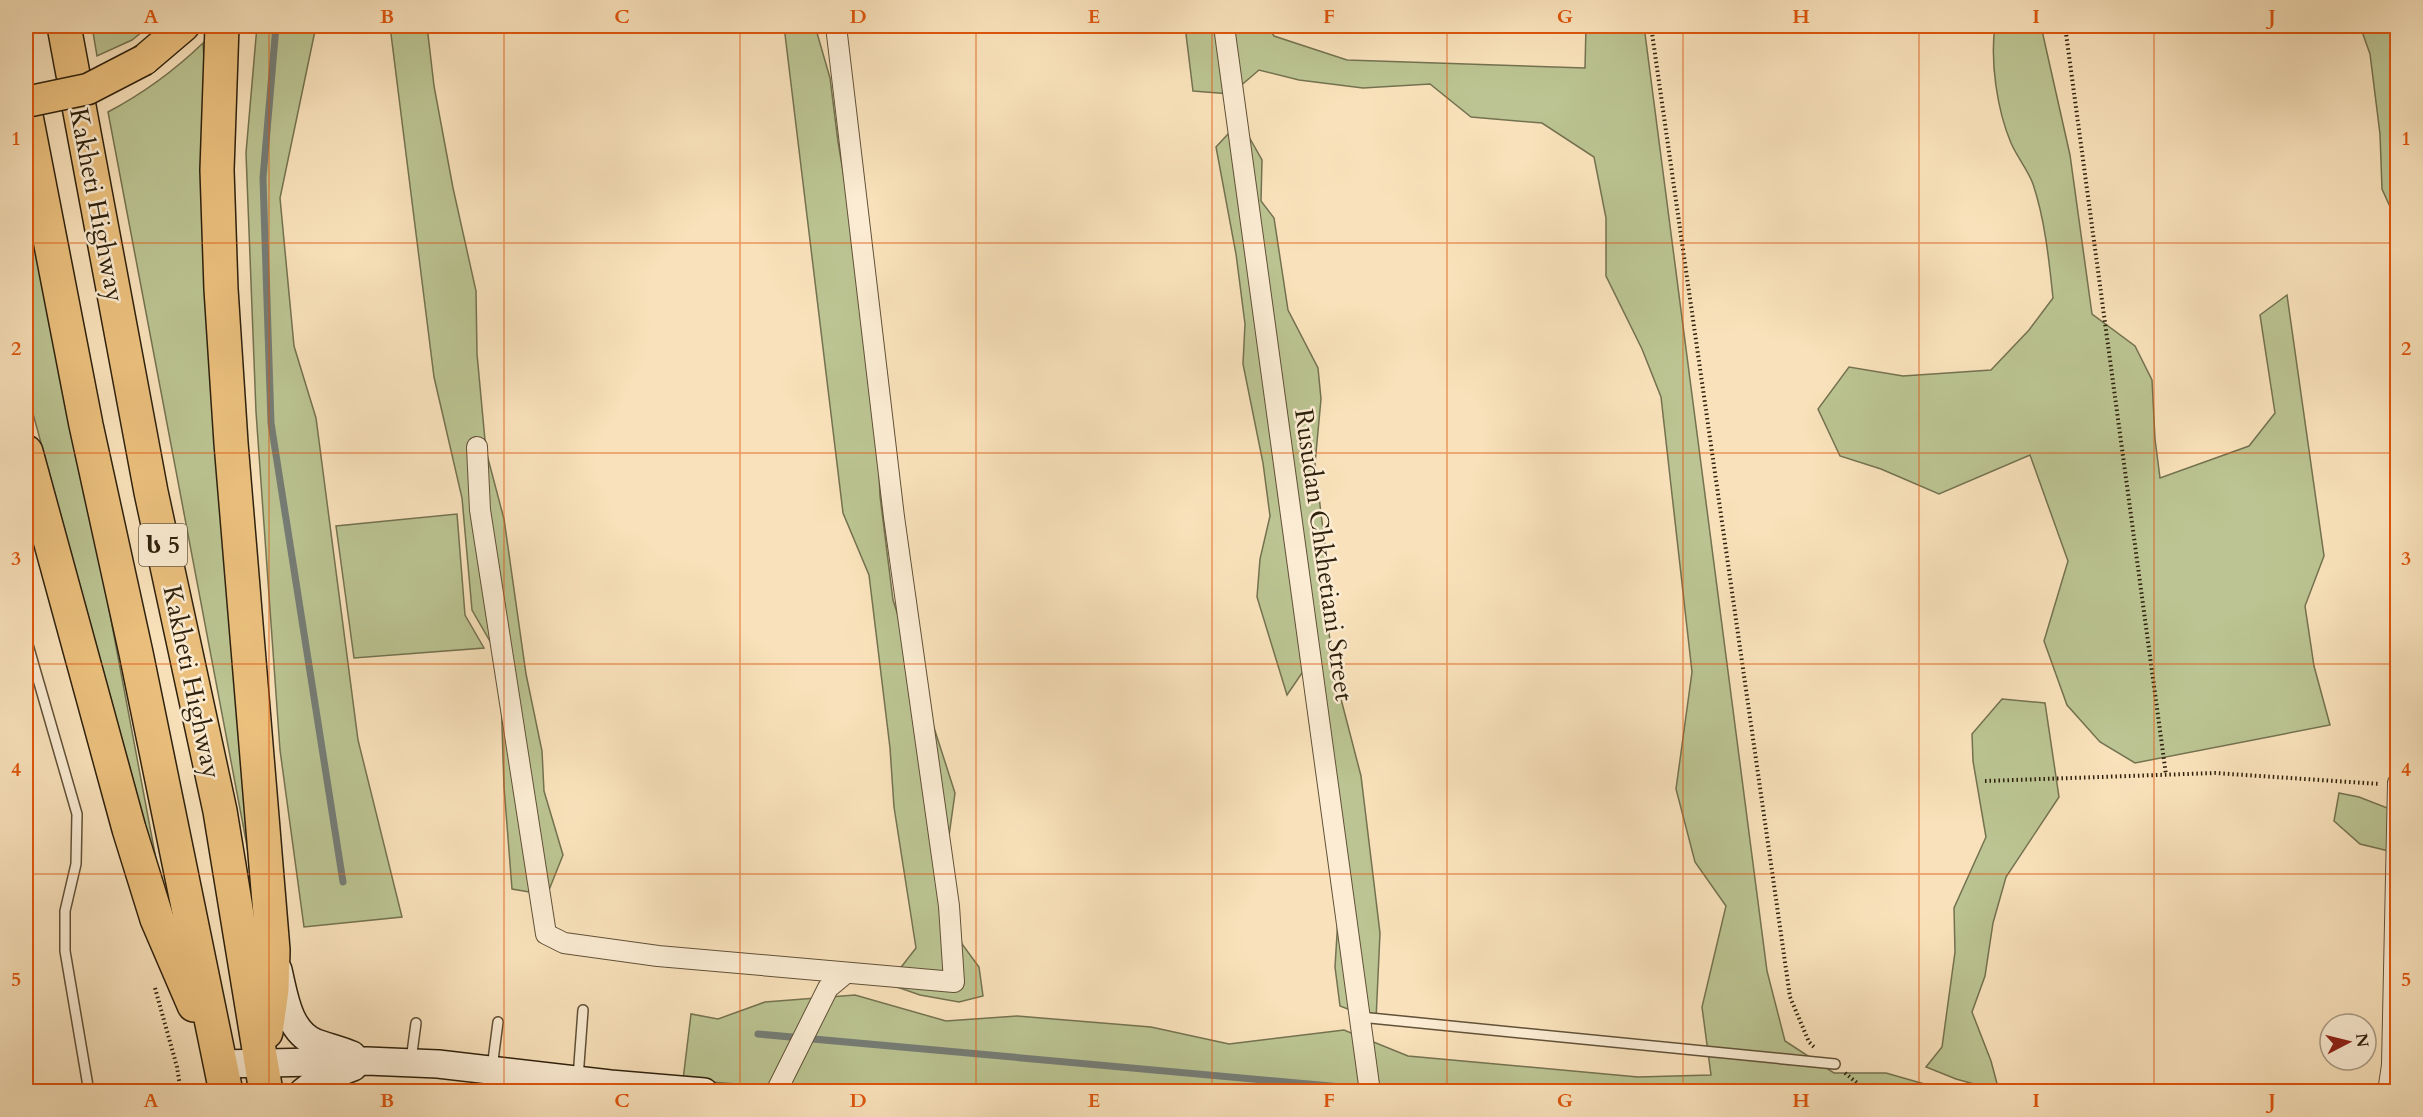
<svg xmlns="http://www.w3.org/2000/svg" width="2423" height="1117" viewBox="0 0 2423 1117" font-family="Cardo,'Noto Serif Georgian',serif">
<rect width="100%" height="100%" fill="#f9e2bb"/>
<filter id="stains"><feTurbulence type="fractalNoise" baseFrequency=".00333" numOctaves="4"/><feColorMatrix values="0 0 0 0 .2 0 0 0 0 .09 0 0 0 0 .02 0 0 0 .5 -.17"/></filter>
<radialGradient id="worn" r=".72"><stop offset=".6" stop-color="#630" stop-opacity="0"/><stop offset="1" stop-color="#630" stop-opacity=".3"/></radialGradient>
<g fill="#bbc492" stroke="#747250" stroke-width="1.5">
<path d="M92,26H149L132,40L97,56Z"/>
<path d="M257,26H316L280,198L294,346L316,418L358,740L402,917L304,927L280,750L256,412L246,153Z"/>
<path d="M390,26H427L434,86L453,188L476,291L477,354L486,451L504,519L526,674L542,751L544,791L563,855L547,895L512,889L504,787L501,695L495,650L472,610L462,498L434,377Z"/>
<path d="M784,26H815L830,78L838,142L869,325L875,374L880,496L893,600L955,793L948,843L954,912L962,944L979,967L983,996L959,1002L920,995L888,984L916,948L894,807L890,748L869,575L843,513Z"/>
<path d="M1185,26H1268L1274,36L1347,60L1585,68L1586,26H1644L1767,971L1785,1041L1834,1073H1886L1949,1091L847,1092L683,1080L691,1014L718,1019L765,1002L855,995L946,1021L1017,1016L1151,1027L1229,1044L1344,1030L1408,1056L1638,1077L1711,1075L1702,1007L1726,906L1695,862L1676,789L1692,672L1661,397L1642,349L1606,276V218L1594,157L1542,123L1471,117L1430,84L1363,88L1299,80L1259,70L1231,94L1193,91Z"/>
<path d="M1995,26H2041L2070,155L2092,314L2135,346L2152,380L2155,439L2160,478L2249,446L2275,413L2260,315L2287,295L2324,556L2305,606L2314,666L2330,725L2135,763L2100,742L2067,705L2044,641L2068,561L2030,455L1939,494L1881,469L1840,456L1818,409L1849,367L1903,376L1991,370L2029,330L2053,298C2049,260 2045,220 2033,184C2028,170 2017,157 2011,143C1997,110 1990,61 1995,26Z"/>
<path d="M2360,26H2397V222L2382,189L2380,134L2370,54Z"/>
<path d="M203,43L251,867L108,112C144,93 174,71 203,43Z"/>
<path d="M1240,121L1262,160L1261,201L1274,218L1288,310L1318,368L1321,399L1315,464L1325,546L1324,594L1334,672L1361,776L1380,933L1376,1020L1340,1006L1335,967L1339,902L1304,670L1287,695L1257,597L1260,559L1270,516L1263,463L1243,364L1245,324L1236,254L1216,147Z"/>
<path d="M26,168L159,875L26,388Z"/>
<path d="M457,514L465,615L484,648L354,658L336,526Z"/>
<path d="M2002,699L2045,703L2059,797L2006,877L1993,923L1985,976L1972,1012L1991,1061L1999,1091L1956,1079L1926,1067L1942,1047L1955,952L1954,908L1986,837L1973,761L1972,734Z"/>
<path d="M2339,793L2359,797L2390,809L2397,853L2360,844L2334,821Z"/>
</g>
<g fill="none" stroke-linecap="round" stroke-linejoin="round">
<g stroke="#757d76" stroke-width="7">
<path d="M276,26L263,178L271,423L343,882"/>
<path d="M758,1034L1397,1092"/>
</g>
<defs>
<g id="lane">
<path d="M26,638L77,814L76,864L65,911V951L89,1092"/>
<path d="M1360,1017L1835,1064"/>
<path d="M411,1060L416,1023"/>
<path d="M492,1068L498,1022"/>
<path d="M578,1078L583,1010"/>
</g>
<g id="street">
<path d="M1224,26L1370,1092"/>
<path d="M477,447L480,510L546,934L564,943L658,956L954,982L949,906L894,517L836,26"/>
<path d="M776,1092L828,988L846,973"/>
<path d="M2388,1092L2392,1065L2398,783"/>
</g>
<g id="secondary">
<path d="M278,970C284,995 288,1032 316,1043C327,1047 340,1050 352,1055"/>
<path d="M220,1064L367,1061L438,1064L610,1084L704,1092"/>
<path d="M303,1092L317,1081L353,1067"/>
</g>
<path id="primary" d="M144,60L184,26"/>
<g id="highway">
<path d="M64,26L151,492L220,811L266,1092"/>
<path d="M222,26L217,170L221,289L231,443L273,950L272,990L266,1032"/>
<path d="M26,116L86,425L136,653L226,1092"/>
<path d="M26,452L129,829L157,919L194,1005"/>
</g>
</defs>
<use href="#lane" stroke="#615138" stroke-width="12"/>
<use href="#street" stroke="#615138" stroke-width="22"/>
<use href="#secondary" stroke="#2e210d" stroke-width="30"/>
<use href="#primary" stroke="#2e210d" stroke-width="33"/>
<use href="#highway" stroke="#2e210d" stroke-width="36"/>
<g stroke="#2e210d" stroke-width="4" stroke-dasharray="1.5 3" stroke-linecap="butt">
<path d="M1651,26L1790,997L1809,1042L1814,1047"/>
<path d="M2065,26L2166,775"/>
<path d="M1985,781L2215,773L2380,784"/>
<path d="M155,988L177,1067L181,1092"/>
<path d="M1845,1073L1868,1092"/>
</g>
<use href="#lane" stroke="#fbecd3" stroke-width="9"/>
<use href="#street" stroke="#fbecd3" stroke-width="20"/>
<use href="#secondary" stroke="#fbecd3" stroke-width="27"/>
<use href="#primary" stroke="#ecc17e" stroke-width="30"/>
<use href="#highway" stroke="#ecc17e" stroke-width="33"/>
<defs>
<path id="primary-bridge" d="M26,102L88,89L144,60"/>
</defs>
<use href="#primary-bridge" stroke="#2e210d" stroke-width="33" stroke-linecap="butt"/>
<use href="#primary-bridge" stroke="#ecc17e" stroke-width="30"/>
</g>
<path fill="none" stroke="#df560c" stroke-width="1.5" stroke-opacity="0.55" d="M269,26V1092M504,26V1092M740,26V1092M976,26V1092M1212,26V1092M1447,26V1092M1683,26V1092M1919,26V1092M2154,26V1092M26,243H2398M26,453H2398M26,664H2398M26,874H2398"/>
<g text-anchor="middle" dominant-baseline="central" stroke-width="5" stroke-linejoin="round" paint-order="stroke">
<rect fill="#fbecd3" stroke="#6c5e48" stroke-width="1.5" x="139" y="524" width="48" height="42" rx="4.5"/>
<g font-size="24" font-weight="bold" fill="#2e210d">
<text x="163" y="545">ს 5</text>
</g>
<g font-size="26" fill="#2e210d" stroke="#fbecd3">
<text transform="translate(97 205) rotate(79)">Kakheti Highway</text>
<text transform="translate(1324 555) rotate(82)">Rusudan Chkhetiani Street</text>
<text transform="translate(192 682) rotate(78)">Kakheti Highway</text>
</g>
</g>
<rect width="2423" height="1117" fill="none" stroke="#f9e2bb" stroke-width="66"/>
<g transform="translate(2348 1042) rotate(83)"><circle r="28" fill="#fbecd3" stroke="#a99b84" stroke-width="1.5"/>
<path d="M0-4.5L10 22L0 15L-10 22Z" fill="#8f2418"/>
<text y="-9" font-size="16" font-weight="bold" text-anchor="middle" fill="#2e210d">N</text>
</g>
<rect x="33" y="33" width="2357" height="1051" fill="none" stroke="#df560c" stroke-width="2"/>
<g font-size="20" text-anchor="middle" font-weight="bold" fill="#df560c">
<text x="151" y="23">A</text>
<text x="387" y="23">B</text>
<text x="622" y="23">C</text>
<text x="858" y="23">D</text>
<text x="1094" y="23">E</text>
<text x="1329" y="23">F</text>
<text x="1565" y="23">G</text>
<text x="1801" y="23">H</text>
<text x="2036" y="23">I</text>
<text x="2272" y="23">J</text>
<text x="16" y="145">1</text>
<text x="2406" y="145">1</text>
<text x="16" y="355">2</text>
<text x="2406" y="355">2</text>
<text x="16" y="565">3</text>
<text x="2406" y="565">3</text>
<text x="16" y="776">4</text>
<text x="2406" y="776">4</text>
<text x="16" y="986">5</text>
<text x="2406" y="986">5</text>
<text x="151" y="1107">A</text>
<text x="387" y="1107">B</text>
<text x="622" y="1107">C</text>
<text x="858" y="1107">D</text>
<text x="1094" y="1107">E</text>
<text x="1329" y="1107">F</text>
<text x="1565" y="1107">G</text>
<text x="1801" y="1107">H</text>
<text x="2036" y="1107">I</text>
<text x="2272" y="1107">J</text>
</g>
<rect width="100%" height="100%" filter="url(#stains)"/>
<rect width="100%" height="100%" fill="url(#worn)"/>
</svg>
